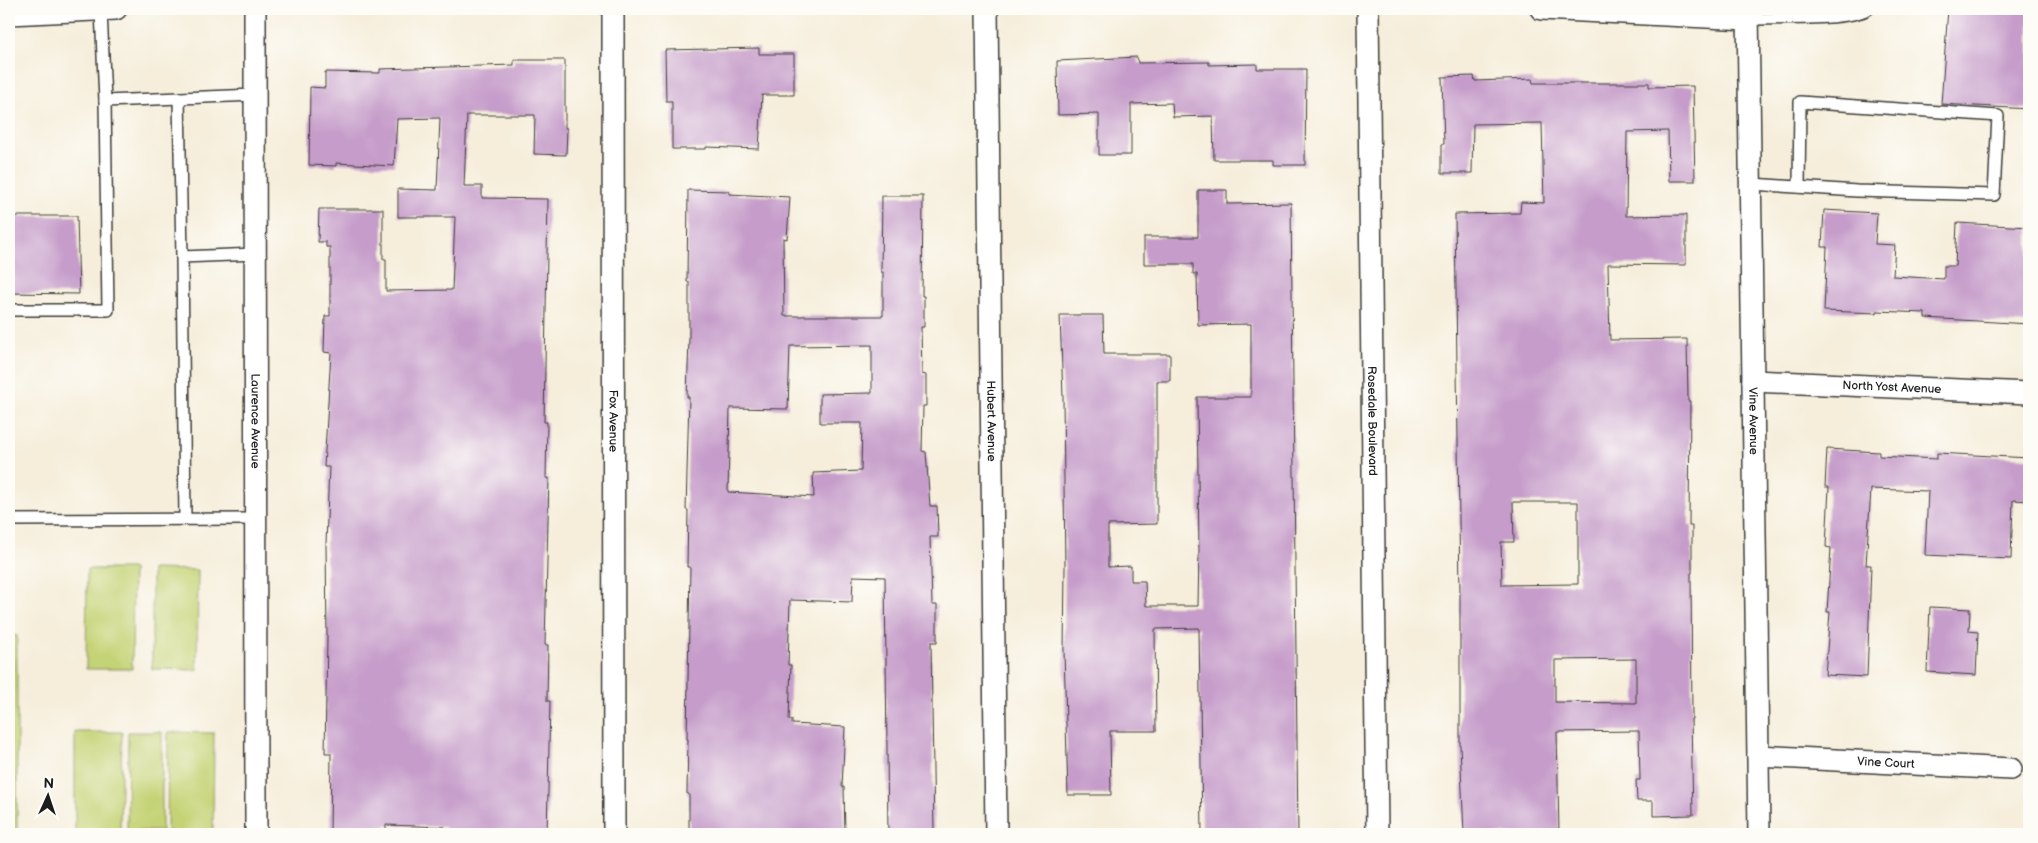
<svg xmlns="http://www.w3.org/2000/svg" width="2038" height="843" viewBox="0 0 2038 843" font-family="'Balsamiq Sans',sans-serif">
<rect width="100%" height="100%" fill="#fdfcf7"/>
<filter id="ink" filterUnits="userSpaceOnUse"><feTurbulence type="fractalNoise" baseFrequency=".02" numOctaves="2"/><feDisplacementMap in="SourceGraphic" scale="10" xChannelSelector="R" yChannelSelector="G"/><feConvolveMatrix kernelMatrix="1 2 1 2 8 2 1 2 1" color-interpolation-filters="sRGB"/></filter>
<filter id="wash" filterUnits="userSpaceOnUse"><feTurbulence type="fractalNoise" baseFrequency=".0096" numOctaves="4" result="noise"/><feDisplacementMap in="SourceGraphic" scale="20" xChannelSelector="R" yChannelSelector="G"/><feGaussianBlur stdDeviation="1.12" result="paint"/><feColorMatrix in="noise" values="0 0 0 0 0 0 0 0 0 0 0 0 0 0 0 0 0 1.4 0 .05"/><feComposite in="paint" operator="in"/></filter>
<g filter="url(#wash)">
<rect width="100%" height="100%" fill="#f6eedb"/>
<g fill="#c4d375" stroke="#707848">
<path d="M87,569H133L132,669H86Z"/>
<path d="M152,569L198,570L197,670L152,669Z"/>
<rect x="9" y="636" width="8" height="198"/>
<path d="M75,732H122L120,832H75Z"/>
<path d="M128,732H162V831H127Z"/>
<path d="M168,732L214,733L213,833L167,832Z"/>
</g>
<g id="blocks">
<g fill="#c69dca" fill-rule="evenodd">
<path d="M1948,9H2029V109L1941,104Z"/>
<path d="M759,48V54H794V95H762L759,149L706,147V149H672V101H666L665,50Z"/>
<path d="M1137,57L1138,63L1209,62V65L1257,64V69H1306L1305,165H1273V160H1214L1213,116L1173,117L1172,103L1131,104V155H1099V114L1058,115L1057,61Z"/>
<path d="M514,60H565V128H567L566,155L534,154L535,115H467L464,186H482V198L548,199L544,422H547L546,478H549L545,645H548L547,701H550L547,834H444L445,827L386,825V834H330L331,753H325L327,638L326,544L329,467H324L331,353L324,352L325,316H330V247H326V242H318L319,209H383V259H386V291L452,290L455,217H398V189L437,190L440,118L397,119L394,166L336,163V166L309,165L310,87L325,88V72L380,73V69L514,65Z"/>
<path d="M1474,76L1475,81L1532,79L1533,83H1649V87L1693,86L1695,181H1669L1668,131L1627,132L1626,216L1686,215V265L1608,264L1610,340L1687,339L1688,401H1690L1689,526H1692V573H1691L1692,719H1691L1693,815L1653,816V801H1637L1636,780H1640L1639,731L1557,732L1559,834H1464L1460,745V594L1455,214L1520,213L1521,202L1544,203L1542,123L1473,124L1472,173H1442V144H1444L1442,77ZM1513,502H1578V584L1502,585L1501,542H1514ZM1636,659V703L1555,702V660Z"/>
<path d="M688,190L729,191V194L790,197L787,239L783,238L784,316H883V272H881L882,196H923L922,296H924V327H921L922,374L926,375V406H923L922,451L926,452L930,506H937L938,537H930L932,605H937V642H931L934,834H888L885,577L853,576L852,602L790,600L788,665H791L789,720H792V724L845,727L842,787H844L845,834H689V794H687L688,739H687L690,567H687L688,510H686L689,397H687L689,339V282H687ZM872,345V393L820,394V423H862L861,471L813,473L814,497L728,492L730,408L788,409L790,346Z"/>
<path d="M1198,190H1227V204L1291,203L1298,834H1258V832L1202,834L1199,628L1155,629L1156,731H1110L1111,795H1068L1064,650L1065,568L1063,397L1060,315H1103L1104,354H1170V381H1157V524L1108,525V567L1131,566V581H1145L1146,606H1198L1199,551L1197,397H1251V324L1198,325L1197,274H1193V264H1144V237H1198Z"/>
<path d="M1824,210L1877,213L1875,244L1895,245L1893,276L1944,279V266H1955L1957,223L2029,227V324L1925,318V313L1877,311V313L1824,311L1827,247H1822Z"/>
<path d="M9,216H77L79,294L9,293Z"/>
<path d="M1827,449L1879,452V456L1937,459V453L2029,458V501L2013,500L2011,559L1925,555L1928,491L1871,489L1866,565H1871L1867,677L1825,675L1830,612H1827L1831,548L1826,547L1829,487H1825Z"/>
<path d="M1930,607L1970,609L1969,631L1978,632L1976,675L1927,672Z"/>
</g>
</g>
</g>
<g filter="url(#ink)">
<use href="#blocks" fill-opacity="0" stroke="#3d3c39" stroke-width="1"/>
<g fill="none" stroke-linecap="round" stroke-linejoin="round">
<defs>
<g id="service">
<path d="M1748,19C1777,18 1846,21 1868,9"/>
<path d="M179,98L182,257"/>
<path d="M105,101L255,95"/>
<path d="M1751,184L1857,191L1994,195L1998,116L1800,102L1799,187"/>
<path d="M9,310H108L105,101L101,10"/>
<path d="M185,519L182,257L256,254"/>
<path d="M9,520L256,519"/>
</g>
<g id="minor">
<path id="s1" d="M255,9L256,834"/>
<path id="s2" d="M613,9L614,834"/>
<path id="s3" d="M987,9L996,834"/>
<path id="s4" d="M1368,9L1377,834"/>
<path d="M1541,9L1748,19"/>
<path id="s5" d="M1748,9L1759,834"/>
<path d="M9,14L116,9"/>
<path id="s6" d="M1753,381L2029,393"/>
<path id="s7" d="M1758,756L2011,769"/>
</g>
</defs>
<use href="#service" stroke="#3d3c39" stroke-width="14"/>
<use href="#minor" stroke="#3d3c39" stroke-width="24"/>
<use href="#service" stroke="#fff" stroke-width="11"/>
<use href="#minor" stroke="#fff" stroke-width="21"/>
</g>
</g>
<g text-anchor="middle" dominant-baseline="central" stroke-width="4" stroke-linejoin="round" paint-order="stroke">
<g font-size="12" fill="#1c1c1c" stroke="#fdfcf7">
<text stroke="none"><textPath href="#s6" startOffset="139">North Yost Avenue</textPath></text>
<text stroke="none"><textPath href="#s1" startOffset="412">Laurence Avenue</textPath></text>
<text stroke="none"><textPath href="#s2" startOffset="412">Fox Avenue</textPath></text>
<text stroke="none"><textPath href="#s3" startOffset="412">Hubert Avenue</textPath></text>
<text stroke="none"><textPath href="#s4" startOffset="412">Rosedale Boulevard</textPath></text>
<text stroke="none"><textPath href="#s5" startOffset="412">Vine Avenue</textPath></text>
<text stroke="none"><textPath href="#s7" startOffset="128">Vine Court</textPath></text>
</g>
</g>
<rect width="2038" height="843" fill="none" stroke="#fdfcf7" stroke-width="30"/>
<g transform="translate(48 796) rotate(3)" stroke="#fdfcf7" stroke-width="4" paint-order="stroke">
<path d="M0-4L9 19L0 12L-9 19Z" fill="#1c1c1c"/>
<text y="-8" font-size="14" font-weight="bold" text-anchor="middle" fill="#1c1c1c">N</text>
</g>
</svg>
